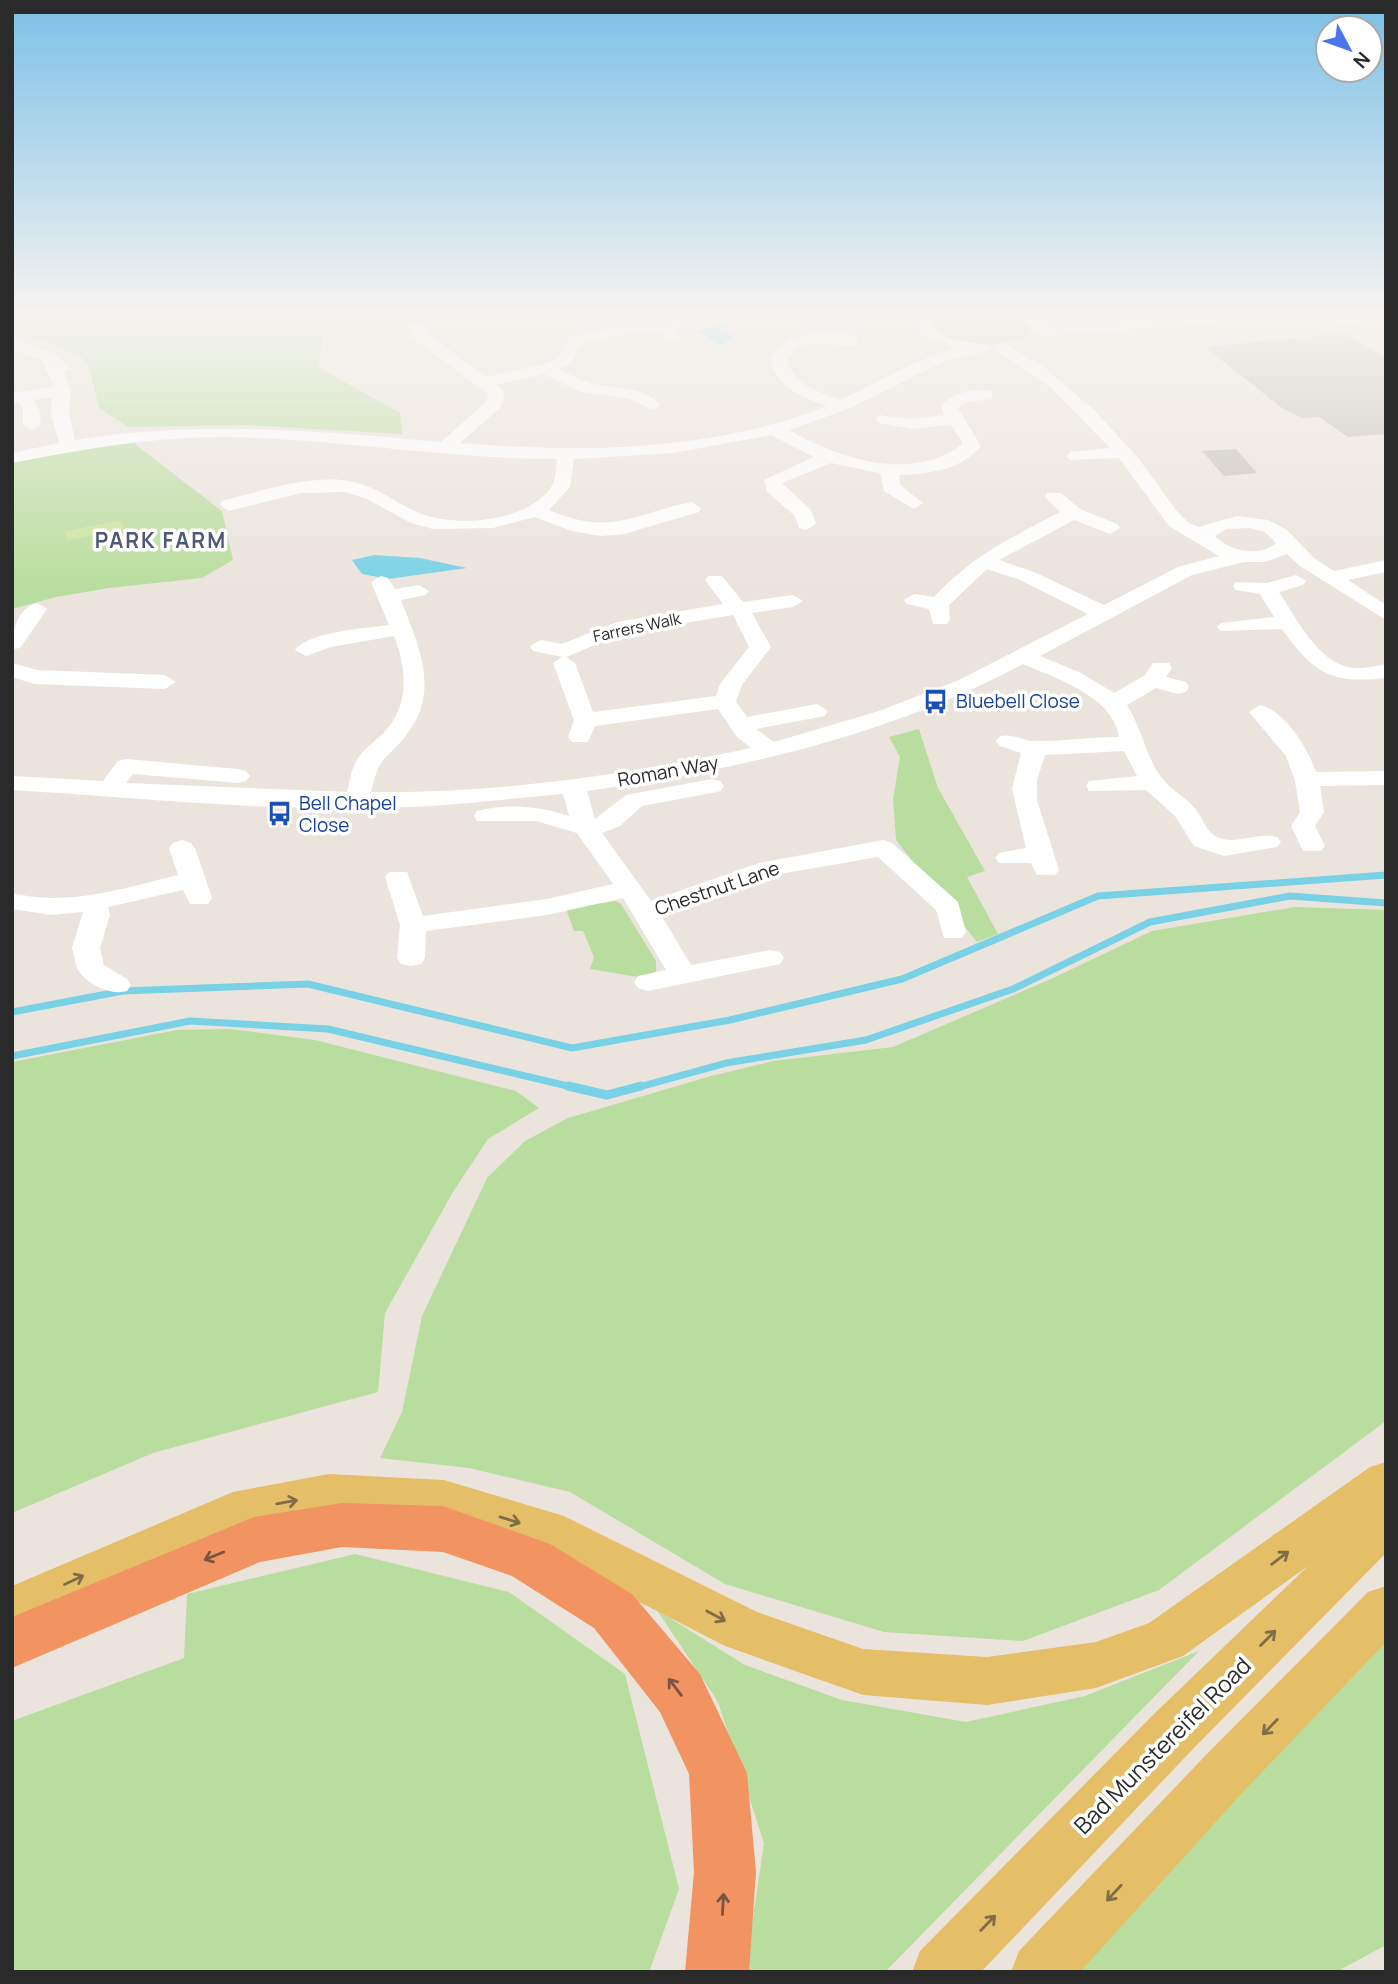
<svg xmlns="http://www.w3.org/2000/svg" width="1398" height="1984" viewBox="0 0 1398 1984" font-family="Manrope,sans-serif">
<rect width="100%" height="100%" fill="#ebe4dd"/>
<g fill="#b9dd9e">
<path d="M12,313H495L323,335L318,367L400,413L402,434L246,425L128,427L99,408L90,370L80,356L12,329Z"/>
<path d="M958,313C982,313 1014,309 1031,328L1030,334C1013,348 940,351 935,325L939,320Z"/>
<path d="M135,440L136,445L222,511L233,560L202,578L109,588L56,597L12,609V460Z"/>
<path d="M919,729L938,788L985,871L967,877L998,934L977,942L896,840L893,799L900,757L889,737Z"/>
<path d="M616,901L621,904L656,961V972L638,977L590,969L594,957L583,931H574L566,909Z"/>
<path d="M1295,907L1386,910V1421L1159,1590L1023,1641L884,1632L725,1584L570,1492L469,1468L380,1458L402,1412L422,1316L487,1178L525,1141L568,1118L711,1076L773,1061L893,1047L1051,979L1152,931Z"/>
<path d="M230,1029L315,1040L516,1091L539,1108L488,1139L453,1192L385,1313L378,1392L153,1453L12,1513V1062L177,1030Z"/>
<path d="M355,1554L509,1592L625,1674L679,1889L649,1972H12V1721L184,1658L187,1594Z"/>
<path d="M657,1610L745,1665L842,1700L966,1722L1085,1696L1199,1651L885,1972H745L764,1843L718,1702Z"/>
<path d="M1386,1639V1945L1336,1972H1069Z"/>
</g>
<path fill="#cbe49b" d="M120,521L124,529L68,540L64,531Z"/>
<g fill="#79d1e5">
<path d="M726,320L728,324L725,327L733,339L720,345L698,332Z"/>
<path d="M374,555L420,558L467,568L388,579L362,574L352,560Z"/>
</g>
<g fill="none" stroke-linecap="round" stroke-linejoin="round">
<g stroke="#79d1e5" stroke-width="7">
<path d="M12,1012L123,991L308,984L572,1048L730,1020L902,979L1098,896L1386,875"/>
<path d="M12,1056L190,1021L328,1029L576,1088"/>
<path d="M635,1088L726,1063L866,1040L1013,989L1150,922L1290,896L1386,903"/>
</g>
<path stroke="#79d1e5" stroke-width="9" d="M568,1086L607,1095L641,1086"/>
</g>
<g fill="#c4bfb9">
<path d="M1345,333L1386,358V434L1348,437L1319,417L1302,418L1282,408L1205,347Z"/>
<path d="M1236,449L1257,473L1224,476L1202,451Z"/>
</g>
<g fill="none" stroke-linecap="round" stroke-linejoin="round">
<g fill="#fff" fill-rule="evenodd">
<path d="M924,313H940L931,323C939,342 971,341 988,345L990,348L988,351L945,361L848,409L789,430C840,459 911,483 963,444L951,425L912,429L879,423L876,419L879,415L912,419L944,415L941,406C952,393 975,387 992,391V399L966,402L958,408L981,446C962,470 927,474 899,475L900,485L923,503L914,509L884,491L880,473L831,463L782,483L811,510L816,524L806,530L799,528L795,516L767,492L764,480L814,457L771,435L673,453L574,459L570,487L549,510C612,537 631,514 692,502L701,508L699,512L624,534L601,536L572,531L534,517L493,528L433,529L411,523L367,499L345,492L301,493L229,511L220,505L222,501C261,491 302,477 342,480C375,483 396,505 425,515C460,527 526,521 550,489C556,481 556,469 557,459C447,459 339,439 228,437C155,436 83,449 12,463V453L59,443L51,413L52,397L33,400L39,409L41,425L32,430L23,425V409L18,402L12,403V393L53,387V384L42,360L12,349V338L55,354L70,368L64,372L71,391L69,413L75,440C198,420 318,431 441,442L486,402L488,394L413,338V325H423L426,333L486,377L541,365L559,358L569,338C603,327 630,327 663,323C675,322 683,313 695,316V322L675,330L680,337L678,340H666L661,332H655L620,335L581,344L571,364L559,369C570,374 580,380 590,383C613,390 642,384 659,404L657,408L651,409L630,399L581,392L544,374L496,385L505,393L500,408L460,443C582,453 711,452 827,406C802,397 776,387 771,359C786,331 828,329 857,336V345C836,350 802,331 787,359C792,385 819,392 841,400L914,363L955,348L922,335L915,322Z"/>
<path d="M1017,313C1030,313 1044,312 1050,326L1210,313H1282L1275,318L1044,336Z"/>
<path d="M1302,313H1386V320L1343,325Z"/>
<path d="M1002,342L1044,367L1095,411L1139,459L1176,510L1189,523L1199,527L1237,516L1268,520L1287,530L1314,558L1334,571L1386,560V572L1348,580L1386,605V620L1300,566L1287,554L1265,562H1244L1192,575L1040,656L1081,673L1114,693L1145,675L1153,663H1169L1172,668L1166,677L1186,682L1189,687L1186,692L1178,694L1156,688L1127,705C1142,728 1145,756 1162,778C1171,790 1185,797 1195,808C1204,820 1207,836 1223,839C1240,843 1259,832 1277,837L1281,842L1277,847L1224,856L1194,846L1175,816L1146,790L1089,791L1086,786L1089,781L1137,776L1124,751L1045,755L1037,780V800L1059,870L1055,875H1037L1031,863H999L995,858L999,853L1026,848L1012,789L1021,753L1000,746L996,741L1000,736C1014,733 1024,742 1037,741C1064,741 1092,737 1119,737C1113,696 1057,679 1023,664C888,736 737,770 587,791L595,819L626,795L712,779L721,781L724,786L721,791L712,793L642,806L620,826L602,833L651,901L759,863L883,840L892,843L958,902L966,932L962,938H944L936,910L878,857L774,875L661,915L691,965L770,950L780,952L784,958L780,964L648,991L638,988L634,982L638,976L666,970L623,898L547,915L426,931L425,958L421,964L411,966L401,964L397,958L400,925L385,877L389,872H407L423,916L547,899L613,884L577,833L536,821H477L474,816L477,811C509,803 539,806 569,816L563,794C512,798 461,805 410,807C278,813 144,798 12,790V776L103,781L118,761L126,759L238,769L246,771L250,776L246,781L238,783L133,774L126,783L347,792C350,781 351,770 356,761C364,747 377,741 387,729C410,702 406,667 394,636L331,647L306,656L295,650C308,632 367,628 389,625L371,582L381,576L388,578L395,589L419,585L429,591L426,595L401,600C419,647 442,693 404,738C381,765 381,754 371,792C498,794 628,774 751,748L737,737L718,709L595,726L588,742H572L568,737L574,720L553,663L562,657L533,651L530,646L541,640L562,644L617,622L723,604L705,580L708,576H722L743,602L793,595L803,601L793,607L752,613L771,647L742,685L736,702L747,717L817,704L828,711L825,716L756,729L774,742L879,711L959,680L1088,614L1020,580L987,569L949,605L950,620L947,624H933L929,609L907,604L904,600L914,594L934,597C972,556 1012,537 1060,512L1045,497L1047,493H1061L1080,509L1117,524L1120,528L1110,534L1074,520L999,560L1034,572L1104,605L1178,567L1219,556L1169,526L1119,458L1070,460L1067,456L1070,452L1110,448L1050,387L996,350L994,347ZM1249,528L1265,532L1276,543C1260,558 1229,551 1215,536L1227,529ZM733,615L749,647L720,684L716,696L593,712L575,663L566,657L624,633Z"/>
<path d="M1296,575L1306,581L1303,585L1279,592C1296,617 1318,664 1353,668C1364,669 1375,666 1386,664V678C1331,684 1314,674 1282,629L1221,631L1217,627L1221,623L1274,617L1260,594L1236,590L1233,586L1236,582L1267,583Z"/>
<path d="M37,603L47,609L20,648L12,649C12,632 17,608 37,603Z"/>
<path d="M12,663L37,670L165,675L176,682L165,689L35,684L12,677Z"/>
<path d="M1260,705C1285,711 1308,748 1316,772L1386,771V785L1320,786L1324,812L1315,826L1325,846L1321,851H1303L1291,826L1300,812L1295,781L1286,756L1249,712Z"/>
<path d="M182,840L191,843L195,848L212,898L208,904H190L183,890L108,907L110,915L100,948L104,965L127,979L131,985L127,991C110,996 87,984 77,969L72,948L83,912L51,915L12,909V893C68,907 124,888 178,875L169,848L173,843Z"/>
</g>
<g fill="#e5be68" fill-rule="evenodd">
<path d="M1386,1462V1553L1192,1750L981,1972H912L920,1951L1154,1714L1308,1566L1183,1656L1096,1688L987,1705L863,1695L725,1646L534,1548L444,1520L329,1514L239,1531L12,1631V1586L233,1492L329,1474L444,1480L564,1516L757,1612L863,1649L987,1657L1096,1642L1149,1623L1370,1467Z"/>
<path d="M1386,1586V1642L1242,1793L1080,1972H1011L1019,1951L1204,1757L1368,1592Z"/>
</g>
<path fill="#f19462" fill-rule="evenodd" d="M342,1503L443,1506L550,1544L632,1594L700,1674L747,1773L756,1872L749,1972H685L694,1872L689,1774L660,1712L594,1628L512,1576L443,1552L342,1547L260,1562L12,1668V1617L254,1517Z"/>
</g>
<defs><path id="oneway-shaft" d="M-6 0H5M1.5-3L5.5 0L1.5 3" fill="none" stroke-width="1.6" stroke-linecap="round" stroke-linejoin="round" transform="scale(1.75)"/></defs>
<g stroke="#7e6d46">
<use href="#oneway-shaft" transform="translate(287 1502) rotate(-10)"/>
<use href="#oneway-shaft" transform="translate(510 1520) rotate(17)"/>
<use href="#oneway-shaft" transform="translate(1280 1558) rotate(-37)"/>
<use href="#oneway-shaft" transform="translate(74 1580) rotate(-25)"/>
<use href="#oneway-shaft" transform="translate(716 1616) rotate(28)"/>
<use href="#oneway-shaft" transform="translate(1268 1638) rotate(-45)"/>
<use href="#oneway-shaft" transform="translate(1270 1727) rotate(134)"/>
<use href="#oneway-shaft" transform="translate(1114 1893) rotate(133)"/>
<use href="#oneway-shaft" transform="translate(988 1923) rotate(-46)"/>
</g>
<g stroke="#7a5440">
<use href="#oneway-shaft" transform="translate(214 1556) rotate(158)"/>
<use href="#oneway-shaft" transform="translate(675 1687) rotate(-127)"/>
<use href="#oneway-shaft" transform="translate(723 1904) rotate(-87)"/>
</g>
<linearGradient id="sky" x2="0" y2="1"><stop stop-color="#7bc0e7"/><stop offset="0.53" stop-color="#f6f3f0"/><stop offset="1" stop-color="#f6f3f0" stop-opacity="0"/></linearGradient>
<rect width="1398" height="591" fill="url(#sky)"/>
<defs>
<symbol id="bus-bare" viewBox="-9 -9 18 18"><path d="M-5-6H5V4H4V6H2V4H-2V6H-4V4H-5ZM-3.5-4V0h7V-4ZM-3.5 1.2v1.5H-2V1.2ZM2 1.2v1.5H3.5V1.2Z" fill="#1a4fb4" stroke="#fff" stroke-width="2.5" paint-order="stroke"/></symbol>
</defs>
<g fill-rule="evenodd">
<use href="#bus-bare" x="918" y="684" width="35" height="35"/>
<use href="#bus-bare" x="262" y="796" width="35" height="35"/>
</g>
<g text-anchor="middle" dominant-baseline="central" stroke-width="7" stroke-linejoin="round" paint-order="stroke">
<g font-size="16" fill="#2a2a2a" stroke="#fff">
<text transform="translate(637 627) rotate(-12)">Farrers Walk</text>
</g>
<g font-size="19" fill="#164399" stroke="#fff" text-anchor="start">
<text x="956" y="701">Bluebell Close</text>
<text x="299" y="803">Bell Chapel<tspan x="299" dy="22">Close</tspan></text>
</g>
<g font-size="19" fill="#2a2a2a" stroke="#fff">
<text transform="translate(668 771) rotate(-10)">Roman Way</text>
<text transform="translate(717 888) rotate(-19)">Chestnut Lane</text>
</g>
<g font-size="21" font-weight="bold" letter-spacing="2" fill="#4e5977" stroke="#fff">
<text x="161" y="540">PARK FARM</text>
</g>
<g font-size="23" fill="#2a2a2a" stroke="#fff">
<text transform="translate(1162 1745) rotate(-45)">Bad Munstereifel Road</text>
</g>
</g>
<rect width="1398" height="1984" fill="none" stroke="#2a2a2a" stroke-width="28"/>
<g transform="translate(1349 49) rotate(131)"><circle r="33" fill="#ffffff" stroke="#aaaaaa" stroke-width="2"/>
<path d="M0-5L12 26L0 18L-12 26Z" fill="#4a76eb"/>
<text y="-10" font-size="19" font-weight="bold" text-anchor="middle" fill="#2a2a2a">N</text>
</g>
</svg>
